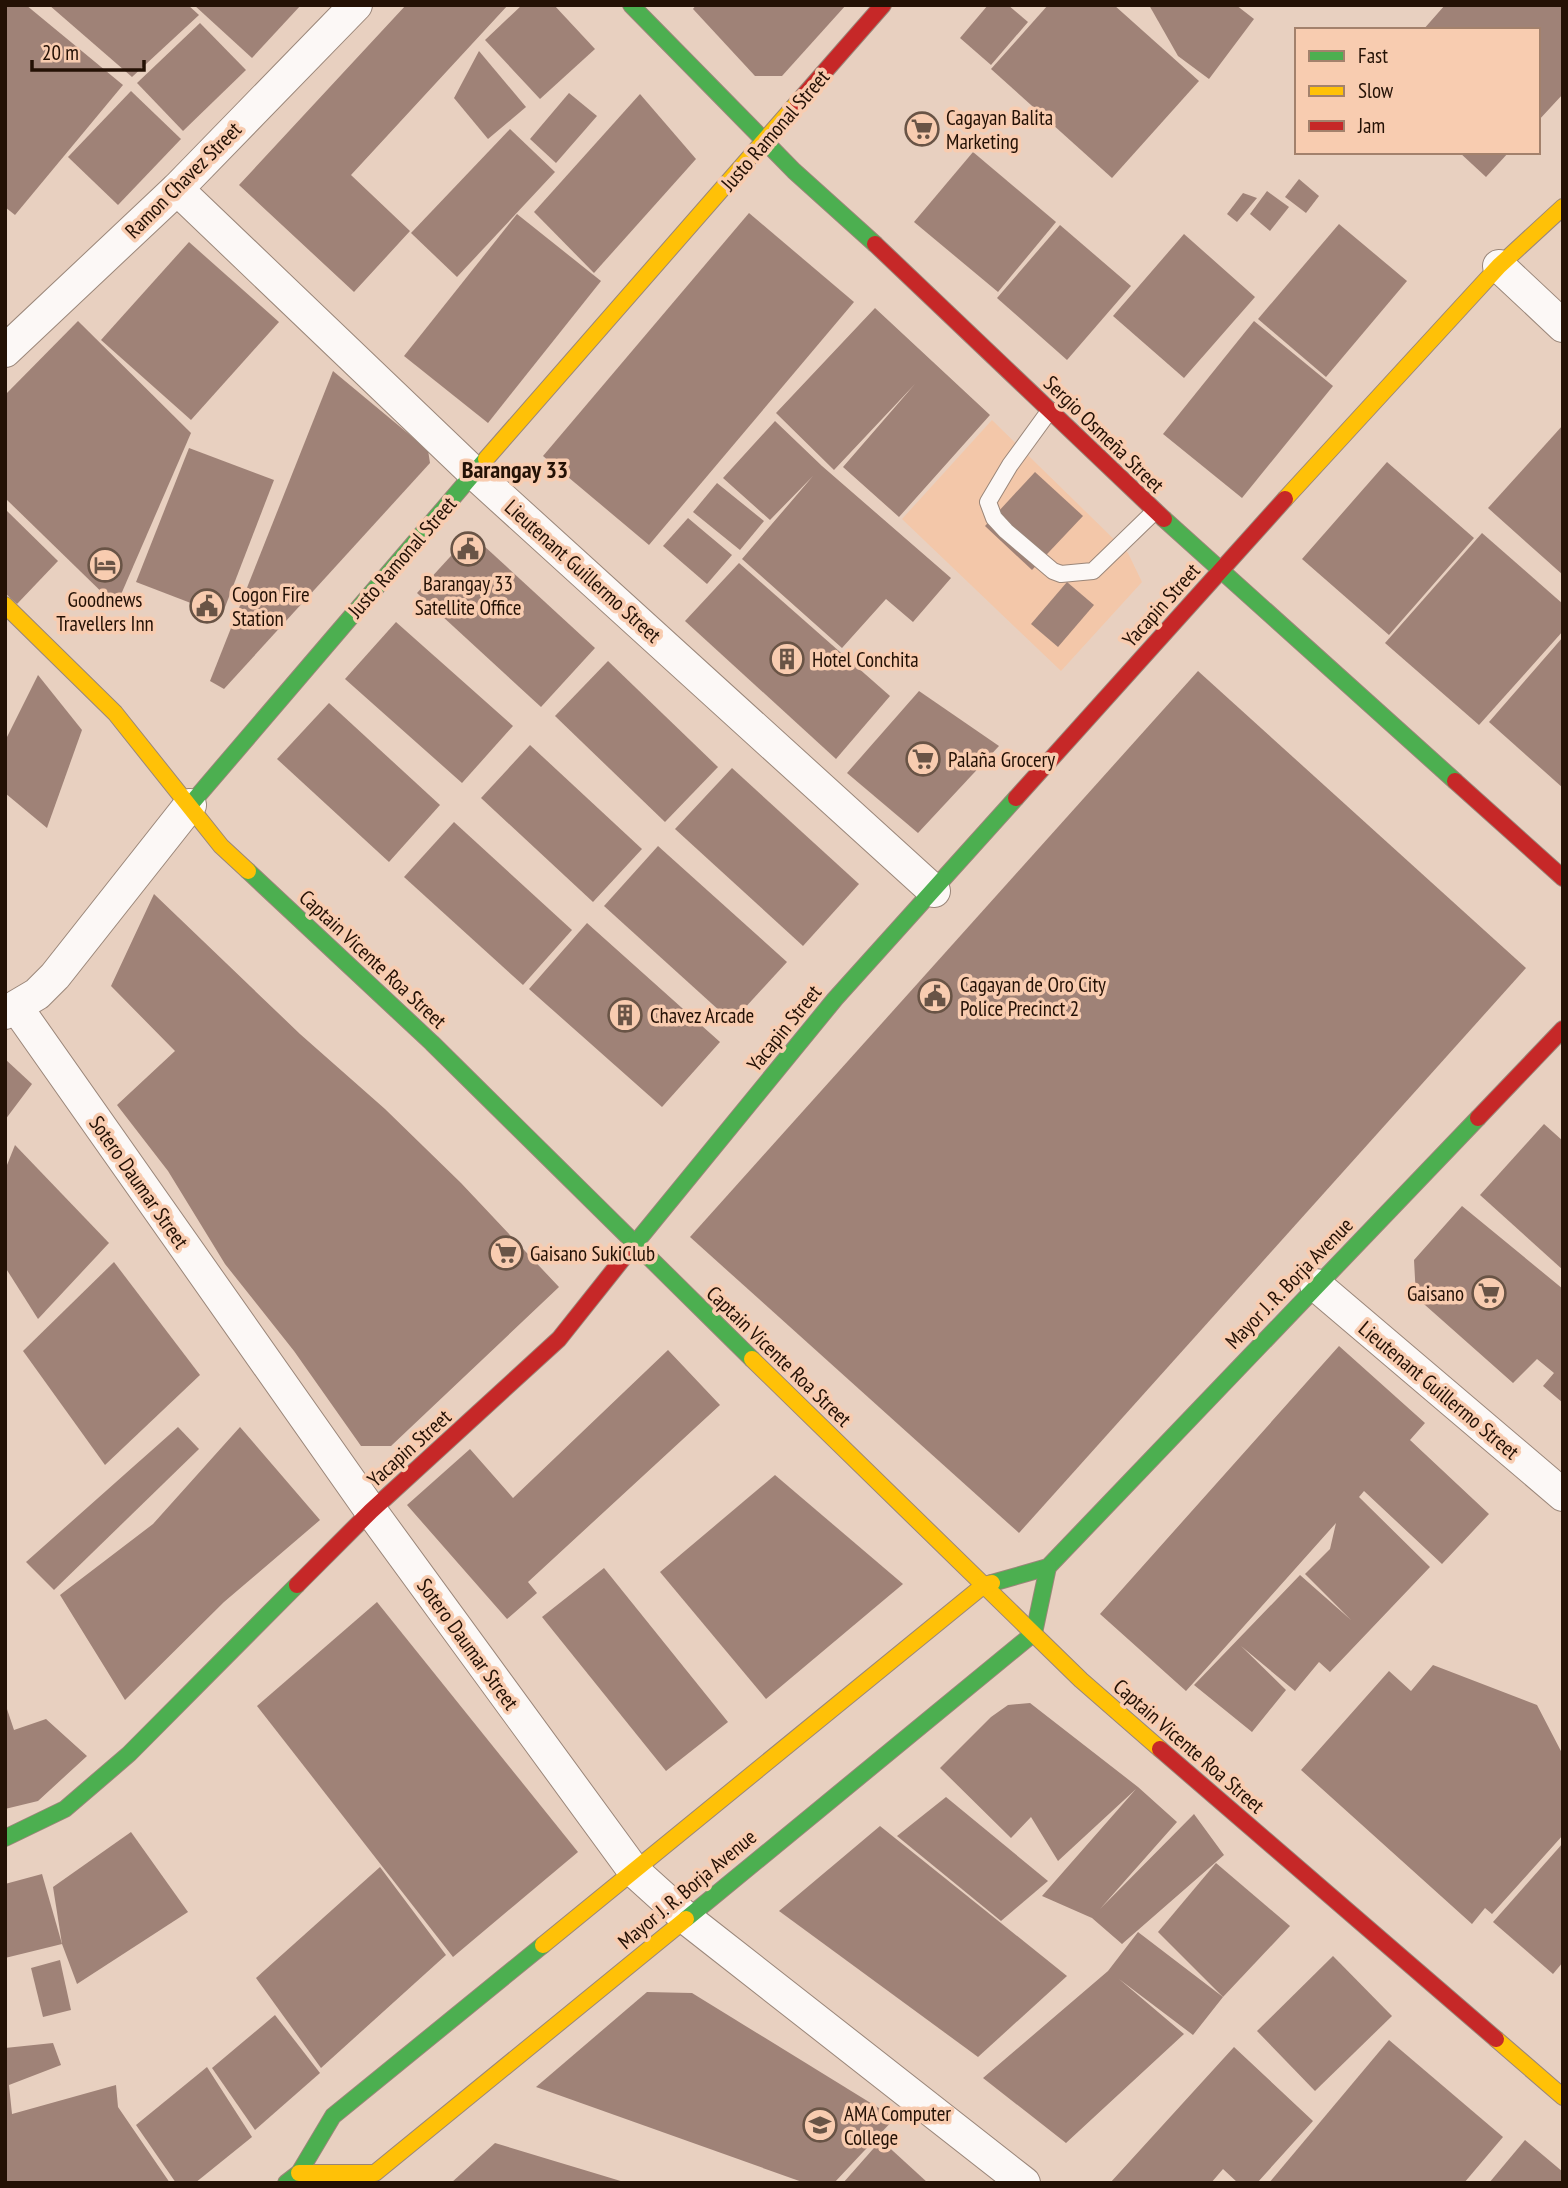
<svg xmlns="http://www.w3.org/2000/svg" width="1568" height="2188" viewBox="0 0 1568 2188" font-family="'PT Sans Narrow',sans-serif">
<rect width="100%" height="100%" fill="#e8d0c0"/>
<path fill="#f3c7a9" d="M992,420L1128,553L1142,582L1061,671L902,519Z"/>
<g fill="#9f8277">
<path d="M5,5H26L123,85L15,215L5,207Z"/>
<path d="M49,5H188L199,15L132,77Z"/>
<path d="M194,5H301L252,58Z"/>
<path d="M406,5H508L351,175L410,231L354,292L239,185Z"/>
<path d="M522,5H554L595,49L540,99L485,40Z"/>
<path d="M696,5H846L782,76H755L693,9Z"/>
<path d="M988,5H1008L1028,22L991,65L960,38Z"/>
<path d="M1048,5H1114L1199,81L1112,178L991,69Z"/>
<path d="M1149,5H1236L1254,19L1209,79L1178,56Z"/>
<path d="M1445,5H1563V94L1538,121V30H1423Z"/>
<path d="M200,23L246,70L183,131L137,83Z"/>
<path d="M479,51L526,107L488,139L454,98Z"/>
<path d="M131,91L181,139L118,205L68,157Z"/>
<path d="M569,93L597,116L556,163L530,139Z"/>
<path d="M640,94L696,159L594,273L534,212Z"/>
<path d="M510,129L555,172L457,277L411,233Z"/>
<path d="M973,152L1056,222L998,292L914,222Z"/>
<path d="M1459,152H1509L1486,177Z"/>
<path d="M1299,179L1319,196L1306,213L1285,197Z"/>
<path d="M1267,191L1289,207L1270,231L1250,214Z"/>
<path d="M1243,193L1257,198L1237,222L1227,214Z"/>
<path d="M749,213L854,302L649,545L543,456Z"/>
<path d="M517,214L601,281L488,423L404,356Z"/>
<path d="M1339,224L1407,281L1326,377L1258,319Z"/>
<path d="M1060,225L1131,286L1067,360L997,298Z"/>
<path d="M1184,234L1255,297L1184,378L1113,316Z"/>
<path d="M189,242L279,322L191,420L101,340Z"/>
<path d="M875,308L990,415L899,517L843,467L915,384L834,470L776,413Z"/>
<path d="M78,321L191,433L116,606L5,498V395Z"/>
<path d="M1254,321L1333,386L1242,498L1163,434Z"/>
<path d="M333,371L428,450L430,463L224,689L210,681Z"/>
<path d="M775,421L822,466L951,578L913,622L886,599L842,648L742,559L813,476L770,520L723,478Z"/>
<path d="M1563,425V575L1488,508Z"/>
<path d="M189,448L274,480L222,615L136,582Z"/>
<path d="M1387,462L1474,538L1389,635L1302,559Z"/>
<path d="M1035,472L1083,516L1032,570L985,526Z"/>
<path d="M717,483L764,521L740,550L693,512Z"/>
<path d="M5,509L58,561L17,604L5,593Z"/>
<path d="M688,518L732,555L707,584L663,546Z"/>
<path d="M1482,533L1563,604V631L1479,725L1385,643Z"/>
<path d="M471,534L595,648L541,707L417,593Z"/>
<path d="M739,563L890,696L836,759L685,621Z"/>
<path d="M1067,582L1094,605L1058,647L1031,624Z"/>
<path d="M396,622L513,726L462,783L345,679Z"/>
<path d="M1563,637V788L1489,722Z"/>
<path d="M608,661L718,767L665,822L555,716Z"/>
<path d="M1198,671L1526,968L1019,1533L690,1237Z"/>
<path d="M38,675L82,730L47,828L5,793V741Z"/>
<path d="M919,691L999,746L918,833L847,773Z"/>
<path d="M329,703L440,805L389,862L277,759Z"/>
<path d="M530,745L642,849L593,902L481,798Z"/>
<path d="M732,768L859,884L803,946L675,829Z"/>
<path d="M454,822L572,930L523,985L404,877Z"/>
<path d="M658,846L787,962L732,1022L604,906Z"/>
<path d="M154,894L300,1034L385,1109L461,1183L559,1287L391,1446H361L294,1351L225,1264L168,1171L117,1105L175,1051L111,986Z"/>
<path d="M587,923L720,1042L662,1107L529,989Z"/>
<path d="M5,1059L32,1084L5,1120Z"/>
<path d="M1544,1124L1563,1141V1270L1480,1195Z"/>
<path d="M15,1145L109,1243L38,1319L5,1267V1170Z"/>
<path d="M1462,1206L1563,1289V1403L1543,1386L1554,1373L1537,1359L1513,1383L1416,1297L1414,1260Z"/>
<path d="M114,1262L200,1375L105,1465L23,1351Z"/>
<path d="M1339,1346L1425,1423L1410,1440L1489,1514L1442,1564L1364,1491L1359,1497L1430,1567L1330,1672L1319,1662L1295,1691L1241,1646L1286,1690L1252,1732L1194,1685L1300,1575L1351,1620L1305,1574L1330,1549L1336,1523L1186,1691L1100,1614Z"/>
<path d="M668,1350L720,1405L528,1582L537,1593L507,1619L407,1505L470,1449L513,1498Z"/>
<path d="M178,1427L199,1449L54,1590L26,1562Z"/>
<path d="M240,1427L320,1520L224,1602L125,1700L60,1595L153,1524Z"/>
<path d="M775,1475L903,1584L766,1699L660,1572Z"/>
<path d="M604,1568L728,1722L666,1771L542,1617Z"/>
<path d="M377,1602L578,1852L453,1957L257,1706Z"/>
<path d="M1433,1665L1537,1705L1563,1755V1835L1492,1914L1485,1908L1472,1924L1301,1770L1389,1671L1411,1691Z"/>
<path d="M5,1703L14,1730L46,1719L87,1756L38,1801L5,1809Z"/>
<path d="M1030,1703L1138,1787L1177,1822L1100,1909L1194,1814L1224,1855L1122,1944L1092,1918L1042,1896L1136,1789L1058,1861L1031,1817L1011,1838L940,1768L991,1717L1008,1705Z"/>
<path d="M946,1797L1048,1881L1001,1921L897,1836Z"/>
<path d="M880,1826L1067,1976L978,2057L779,1911Z"/>
<path d="M131,1832L188,1912L77,1984L62,1944L53,1887Z"/>
<path d="M1563,1843V1962L1553,1974L1493,1922Z"/>
<path d="M1216,1863L1290,1926L1223,1997L1158,1932Z"/>
<path d="M380,1867L446,1955L321,2068L256,1978Z"/>
<path d="M42,1874L62,1944L5,1958V1884Z"/>
<path d="M1138,1932L1223,1997L1193,2035L1119,1979L1184,2034L1066,2143L983,2078L1108,1971Z"/>
<path d="M1333,1956L1392,2016L1315,2091L1257,2031Z"/>
<path d="M60,1960L71,2010L43,2017L31,1968Z"/>
<path d="M647,1992L692,1993L895,2118L834,2183H805L536,2087Z"/>
<path d="M275,2015L320,2073L255,2130L212,2068Z"/>
<path d="M1389,2040L1503,2137L1464,2183H1269Z"/>
<path d="M53,2043L61,2065L9,2085L12,2114L116,2085L118,2107L170,2183H8L5,2179V2048Z"/>
<path d="M1234,2047L1313,2121L1257,2183H1238L1223,2169L1211,2183H1110Z"/>
<path d="M207,2067L252,2137L195,2183H176L136,2125Z"/>
<path d="M881,2140L928,2183H843Z"/>
<path d="M1525,2140L1563,2172V2183H1489Z"/>
<path d="M495,2143L624,2182V2183H451Z"/>
</g>
<g fill="none" stroke-linecap="round" stroke-linejoin="round">
<defs>
<path id="lane" d="M1050,410L1010,465L988,502L994,518L1006,531L1053,571L1061,574L1093,571L1155,511"/>
<g id="street">
<path d="M177,189L474,473L934,891"/>
<path d="M1499,266L1563,326"/>
<path d="M5,351L177,189L356,5"/>
<path d="M17,1008L371,1511L634,1871L686,1918L1024,2183"/>
<path d="M5,1013L37,994L55,976L190,805"/>
<path d="M1316,1285L1563,1495"/>
</g>
<g id="fast">
<path d="M631,5L794,171L875,244"/>
<path d="M1164,519L1455,781"/>
<path d="M190,805L486,459"/>
<path d="M248,871L432,1043L752,1359"/>
<path d="M629,1251L835,999L1016,798"/>
<path d="M992,1583L1048,1567L1478,1118"/>
<path d="M5,1838L65,1809L129,1754L297,1585"/>
<path d="M686,1919L1034,1633L1048,1567"/>
<path d="M286,2183L299,2173L333,2116L543,1945"/>
</g>
<g id="slow">
<path d="M486,459L798,102"/>
<path d="M1285,499L1499,266L1563,207"/>
<path d="M5,605L115,713L221,846L248,871"/>
<path d="M752,1359L1081,1680L1160,1749"/>
<path d="M543,1945L984,1585L992,1583"/>
<path d="M1496,2039L1563,2097"/>
<path d="M299,2173H375L686,1919"/>
</g>
<g id="jam">
<path d="M798,102L883,5"/>
<path d="M875,244L1164,519"/>
<path d="M1455,781L1563,878"/>
<path d="M1016,798L1285,499"/>
<path d="M1478,1118L1563,1029"/>
<path d="M297,1585L371,1511L559,1339L629,1251"/>
<path d="M1160,1749L1496,2039"/>
</g>
</defs>
<use href="#lane" stroke="#9a8679" stroke-width="18"/>
<use href="#street" stroke="#9a8679" stroke-width="34"/>
<use href="#fast" stroke="#9a8679" stroke-width="18"/>
<use href="#slow" stroke="#9a8679" stroke-width="18"/>
<use href="#jam" stroke="#9a8679" stroke-width="18"/>
<use href="#lane" stroke="#fcf8f6" stroke-width="16"/>
<use href="#street" stroke="#fcf8f6" stroke-width="32"/>
<use href="#fast" stroke="#4caf50" stroke-width="16"/>
<use href="#slow" stroke="#ffc107" stroke-width="16"/>
<use href="#jam" stroke="#c62828" stroke-width="16"/>
</g>
<defs>
<symbol id="supermarket-ring" viewBox="-11 -11 22 22"><circle r="9.5" fill="#f8ccb0" stroke="#695446" stroke-width="1.5"/><path d="M-6-5.5h2.5l.6 2H6L4.5 2H-2.5L-4.4-4H-6ZM-1.5 3.2a1.3 1.3 0 1 0 .1 0ZM3 3.2a1.3 1.3 0 1 0 .1 0Z" fill="#695446"/></symbol>
<symbol id="civic-ring" viewBox="-11 -11 22 22"><circle r="9.5" fill="#f8ccb0" stroke="#695446" stroke-width="1.5"/><path d="M-.6-6.5H3V-4.5H.6V-3L4-1V1h2V6H-6V1h2V-1L-.6-3ZM-1.2 2.5V6h2.4V2.5Z" fill="#695446"/></symbol>
<symbol id="hotel-ring" viewBox="-11 -11 22 22"><circle r="9.5" fill="#f8ccb0" stroke="#695446" stroke-width="1.5"/><path d="M-6-4.5h1.5V1H6V5H4.5V3h-9V5H-6ZM-4 0a1.8 1.8 0 1 1 3.6 0ZM.5 0V-2.5h3Q6-2.5 6 0Z" fill="#695446"/></symbol>
<symbol id="building-ring" viewBox="-11 -11 22 22"><circle r="9.5" fill="#f8ccb0" stroke="#695446" stroke-width="1.5"/><path d="M-4-6H4V6H1V3H-1V6H-4ZM-2.5-4.3h1.7v1.8h-1.7ZM.8-4.3h1.7v1.8H.8ZM-2.5-1h1.7V.8h-1.7ZM.8-1h1.7V.8H.8Z" fill="#695446"/></symbol>
<symbol id="university-ring" viewBox="-11 -11 22 22"><circle r="9.5" fill="#f8ccb0" stroke="#695446" stroke-width="1.5"/><path d="M0-5L7-2L0 1L-7-2ZM-4 1L0 2.5L4 1V4Q0 6-4 4Z" fill="#695446"/></symbol>
</defs>
<g fill-rule="evenodd">
<use href="#supermarket-ring" x="903" y="110" width="38" height="38"/>
<use href="#civic-ring" x="449" y="530" width="38" height="38"/>
<use href="#hotel-ring" x="86" y="546" width="38" height="38"/>
<use href="#civic-ring" x="188" y="587" width="38" height="38"/>
<use href="#building-ring" x="768" y="640" width="38" height="38"/>
<use href="#supermarket-ring" x="904" y="740" width="38" height="38"/>
<use href="#civic-ring" x="916" y="977" width="38" height="38"/>
<use href="#building-ring" x="606" y="996" width="38" height="38"/>
<use href="#supermarket-ring" x="487" y="1234" width="38" height="38"/>
<use href="#supermarket-ring" x="1470" y="1274" width="38" height="38"/>
<use href="#university-ring" x="801" y="2106" width="38" height="38"/>
</g>
<g text-anchor="middle" dominant-baseline="central" stroke-width="7" stroke-linejoin="round" paint-order="stroke">
<g font-size="21" fill="#241105" stroke="#f8ccb0" text-anchor="start">
<text x="946" y="117">Cagayan Balita<tspan x="946" dy="24">Marketing</tspan></text>
<text x="468" y="583" text-anchor="middle">Barangay 33<tspan x="468" dy="24">Satellite Office</tspan></text>
<text x="232" y="594">Cogon Fire<tspan x="232" dy="24">Station</tspan></text>
<text x="105" y="599" text-anchor="middle">Goodnews<tspan x="105" dy="24">Travellers Inn</tspan></text>
<text x="812" y="659">Hotel Conchita</text>
<text x="948" y="759">Palaña Grocery</text>
<text x="960" y="984">Cagayan de Oro City<tspan x="960" dy="24">Police Precinct 2</tspan></text>
<text x="650" y="1015">Chavez Arcade</text>
<text x="530" y="1253">Gaisano SukiClub</text>
<text x="1464" y="1293" text-anchor="end">Gaisano</text>
<text x="844" y="2113">AMA Computer<tspan x="844" dy="24">College</tspan></text>
</g>
<g font-size="21" fill="#241105" stroke="#f8ccb0">
<text transform="translate(775 130) rotate(-49)">Justo Ramonal Street</text>
<text transform="translate(183 180) rotate(-45)">Ramon Chavez Street</text>
<text transform="translate(1104 434) rotate(44)">Sergio Osmeña Street</text>
<text transform="translate(402 557) rotate(-49)">Justo Ramonal Street</text>
<text transform="translate(583 571) rotate(42)">Lieutenant Guillermo Street</text>
<text transform="translate(1161 605) rotate(-48)">Yacapin Street</text>
<text transform="translate(373 959) rotate(43)">Captain Vicente Roa Street</text>
<text transform="translate(784 1028) rotate(-51)">Yacapin Street</text>
<text transform="translate(139 1182) rotate(55)">Sotero Daumar Street</text>
<text transform="translate(1289 1283) rotate(-46)">Mayor J. R. Borja Avenue</text>
<text transform="translate(779 1356) rotate(44)">Captain Vicente Roa Street</text>
<text transform="translate(1439 1390) rotate(40)">Lieutenant Guillermo Street</text>
<text transform="translate(409 1448) rotate(-42)">Yacapin Street</text>
<text transform="translate(468 1644) rotate(54)">Sotero Daumar Street</text>
<text transform="translate(1189 1746) rotate(41)">Captain Vicente Roa Street</text>
<text transform="translate(687 1889) rotate(-40)">Mayor J. R. Borja Avenue</text>
</g>
<g font-size="24" font-weight="bold" fill="#241105" stroke="#f8ccb0">
<text x="515" y="469">Barangay 33</text>
</g>
</g>
<rect width="1568" height="2188" fill="none" stroke="#241105" stroke-width="14"/>
<rect x="1295" y="28" width="245" height="126" fill="#f8ccb0" stroke="#a3816c" stroke-width="2"/>
<rect x="1309" y="51" width="35" height="10" fill="#4caf50" stroke="#a3816c" stroke-width="2"/>
<text x="1358" y="63" font-size="21" fill="#241105">Fast</text>
<rect x="1309" y="86" width="35" height="10" fill="#ffc107" stroke="#a3816c" stroke-width="2"/>
<text x="1358" y="98" font-size="21" fill="#241105">Slow</text>
<rect x="1309" y="121" width="35" height="10" fill="#c62828" stroke="#a3816c" stroke-width="2"/>
<text x="1358" y="133" font-size="21" fill="#241105">Jam</text>
<path d="M32 60v10h112v-10" fill="none" stroke="#241105" stroke-width="3.5"/>
<text x="42" y="60" font-size="21" fill="#241105" stroke="#f8ccb0" stroke-width="5" paint-order="stroke">20 m</text>
</svg>
